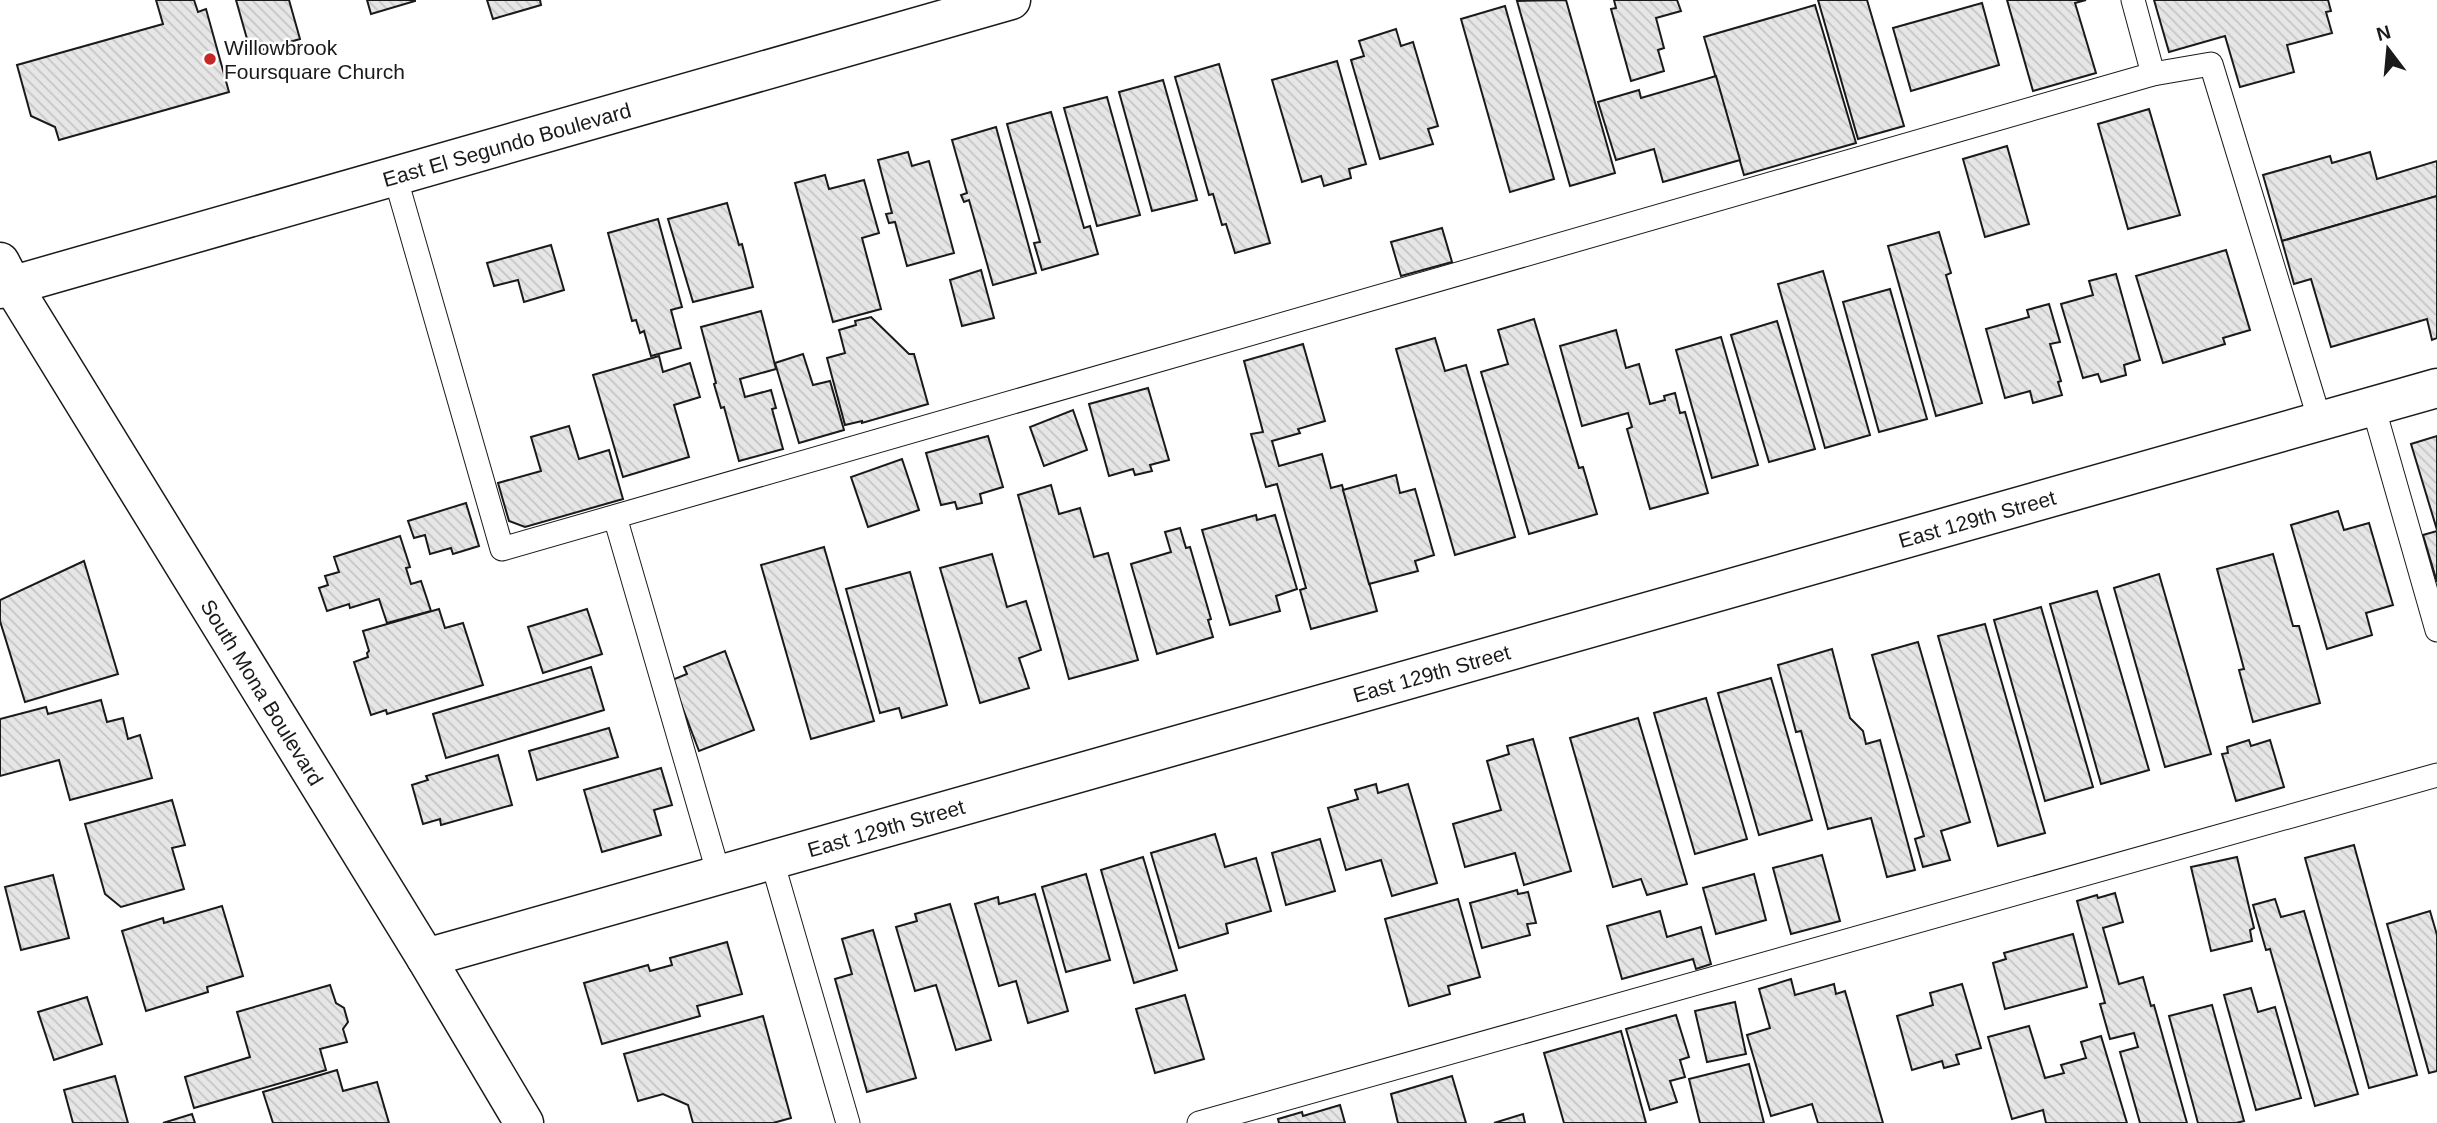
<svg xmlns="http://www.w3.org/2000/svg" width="2437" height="1123" viewBox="0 0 2437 1123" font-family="Arial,sans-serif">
<defs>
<pattern id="building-back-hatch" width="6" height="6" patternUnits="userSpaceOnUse" patternTransform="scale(1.75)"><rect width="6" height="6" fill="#e6e6e6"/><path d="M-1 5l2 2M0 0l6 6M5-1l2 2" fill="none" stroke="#c5c5c5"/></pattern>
</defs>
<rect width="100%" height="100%" fill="#fff"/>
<g fill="url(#building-back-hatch)" stroke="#1a1a1a" stroke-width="2">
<path d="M156,0H194L198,12L206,9L229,92L59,140L55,127L31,116L17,65L163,24Z"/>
<path d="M236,0H289L300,39L251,53Z"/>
<path d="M367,0H415V1L371,14Z"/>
<path d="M487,0H540L541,5L493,19Z"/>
<path d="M1566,0L1615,173L1570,186L1517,1Z"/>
<path d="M1614,0H1677L1681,11L1656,18L1664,48L1658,50L1664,71L1631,81L1611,9L1616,8Z"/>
<path d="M1818,0H1867L1904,126L1858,139Z"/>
<path d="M2007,0H2086L2075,3L2096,73L2033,91Z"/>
<path d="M2154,0H2328L2331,11L2326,12L2332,33L2287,45L2294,72L2240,87L2225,36L2169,52Z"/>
<path d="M1982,3L1999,65L1911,91L1893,28Z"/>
<path d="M1815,5L1856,143L1744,175L1704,37Z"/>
<path d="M1505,6L1554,179L1510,192L1461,19Z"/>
<path d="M1396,29L1401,46L1413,42L1438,126L1428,129L1433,144L1380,159L1351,60L1364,56L1359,41Z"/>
<path d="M1337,61L1366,164L1349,169L1351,178L1324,186L1321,176L1302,182L1272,80Z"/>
<path d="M1219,64L1270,243L1235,253L1226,224L1222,225L1213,194L1209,195L1175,77Z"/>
<path d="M1716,76L1740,160L1663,182L1654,149L1616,160L1598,102L1639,90L1641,98Z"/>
<path d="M1163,80L1197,200L1152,211L1119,92Z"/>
<path d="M1107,97L1140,215L1097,226L1064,108Z"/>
<path d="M2149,109L2180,215L2128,229L2098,124Z"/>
<path d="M1051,112L1084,228L1090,226L1098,254L1042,270L1034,243L1040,242L1007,124Z"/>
<path d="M996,127L1036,273L993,285L969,200L964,202L961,195L967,193L952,140Z"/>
<path d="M2007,146L2029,224L1985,237L1963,159Z"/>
<path d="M908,152L912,166L929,161L954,253L907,266L895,222L889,223L886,214L892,213L878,160Z"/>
<path d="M2370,152L2377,179L2437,161V196L2282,241L2263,175L2330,156L2332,163Z"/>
<path d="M825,175L829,189L864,180L879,233L862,238L881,309L833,322L795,183Z"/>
<path d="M2437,196V338L2432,340L2427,319L2331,347L2311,279L2294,284L2282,241Z"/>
<path d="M727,203L739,245L742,244L753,287L693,302L668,219Z"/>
<path d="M658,219L682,307L671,310L681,348L651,356L644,331L640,333L636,320L632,321L608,233Z"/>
<path d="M1442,228L1452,262L1401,276L1391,242Z"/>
<path d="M1939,232L1951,273L1946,275L1982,403L1936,416L1888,246Z"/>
<path d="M551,245L564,290L524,302L518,280L494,286L487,263Z"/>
<path d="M2226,250L2250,330L2223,338L2225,344L2163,363L2136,276Z"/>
<path d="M981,270L994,318L962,326L950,280Z"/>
<path d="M1823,271L1870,435L1825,448L1778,284Z"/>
<path d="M2116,274L2140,360L2124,365L2126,375L2101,382L2098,374L2083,378L2061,304L2093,295L2089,281Z"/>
<path d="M1890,289L1927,419L1879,432L1843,302Z"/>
<path d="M2049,304L2060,342L2050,344L2061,381L2058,382L2062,395L2033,403L2030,391L2005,398L1986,329L2029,317L2027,310Z"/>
<path d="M761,311L776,369L740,379L745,397L771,390L776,408L772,409L783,449L739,461L724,407L721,408L714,384L716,383L701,327Z"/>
<path d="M871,317L909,354H914L928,404L862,423V421L845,425L827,358L845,353L839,330L856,325L855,321Z"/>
<path d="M1534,319L1579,468L1583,467L1597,514L1529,534L1481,372L1508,364L1498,330Z"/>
<path d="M1777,321L1815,449L1769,462L1731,335Z"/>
<path d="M1616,330L1626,368L1639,364L1650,404L1665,400L1664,396L1675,393L1680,413L1685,412L1708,493L1650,509L1627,429L1632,427L1628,413L1582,426L1560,346Z"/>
<path d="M1721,337L1758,465L1712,478L1676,350Z"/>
<path d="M1435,338L1445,371L1466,365L1515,537L1455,555L1396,349Z"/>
<path d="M1303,344L1325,421L1298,429L1300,433L1272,441L1279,466L1322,454L1331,488L1342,485L1377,611L1311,629L1300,590L1306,588L1277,484L1266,487L1251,434L1263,432L1244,361Z"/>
<path d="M803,354L813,385L830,381L844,430L799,443L775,363Z"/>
<path d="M659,356L663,372L690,363L700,397L674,405L689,457L623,477L593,375Z"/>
<path d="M1148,388L1169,460L1150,465L1152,471L1135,475L1133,469L1109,476L1089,404Z"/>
<path d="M1073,410L1087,450L1044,466L1030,427Z"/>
<path d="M569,426L579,459L609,450L623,499L525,527L509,521L498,483L541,471L531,437Z"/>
<path d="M988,436L1003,487L980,494L982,503L957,509L955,502L941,505L926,453Z"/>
<path d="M2437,436V530L2411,444Z"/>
<path d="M902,459L919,510L868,527L851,477Z"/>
<path d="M1396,475L1400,493L1415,489L1434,555L1415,561L1418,571L1369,584L1343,490Z"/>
<path d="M1051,485L1059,514L1080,508L1094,557L1108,553L1138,660L1069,679L1018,495Z"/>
<path d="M466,503L479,546L453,554L451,548L430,554L425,535L414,538L408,521Z"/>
<path d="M2338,511L2344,530L2369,523L2393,605L2366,613L2372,635L2327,649L2291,525Z"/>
<path d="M1256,515L1257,520L1275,515L1297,589L1276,596L1280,611L1230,625L1202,530Z"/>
<path d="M1180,528L1186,548L1190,547L1211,619L1208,620L1213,637L1157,654L1131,564L1171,552L1165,532Z"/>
<path d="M2437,531V582L2423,535Z"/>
<path d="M400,536L410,567L406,568L411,584L421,581L431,611L387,623L379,599L350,608L349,604L327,611L319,588L328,585L325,576L339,572L334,557Z"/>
<path d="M824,547L874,721L811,739L761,565Z"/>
<path d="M992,554L1007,607L1026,601L1041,650L1019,658L1029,688L980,703L940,568Z"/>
<path d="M2273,554L2293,626H2299L2320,703L2253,722L2239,670L2244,669L2217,569Z"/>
<path d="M84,561L118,674L25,702L0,621V600Z"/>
<path d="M910,572L947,705L902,718L899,708L880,713L846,589Z"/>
<path d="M2159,574L2211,754L2165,767L2114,588Z"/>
<path d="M2097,591L2149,770L2101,784L2050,604Z"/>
<path d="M2041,607L2093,787L2045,801L1994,620Z"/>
<path d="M439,609L445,628L463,623L483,685L387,714L386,710L371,715L354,662L368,657L367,653L369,651L363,631Z"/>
<path d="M587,609L602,654L543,673L528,627Z"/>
<path d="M1985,624L2045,833L1998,846L1938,636Z"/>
<path d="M1918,642L1970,822L1941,831L1950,860L1923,867L1915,839L1924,836L1872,655Z"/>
<path d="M1832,649L1850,718L1863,731L1866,744L1880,740L1915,870L1887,877L1871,818L1828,829L1801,731L1796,732L1778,665Z"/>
<path d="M725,651L754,730L699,751L672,680L687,674L684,667Z"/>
<path d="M591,667L604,710L446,758L433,714Z"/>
<path d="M1771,678L1812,820L1759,835L1718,693Z"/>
<path d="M1706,698L1747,839L1695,854L1654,713Z"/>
<path d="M101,700L107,722L123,718L128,739L140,735L152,778L70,800L59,760L0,776V719L46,707L48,714Z"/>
<path d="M1638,718L1687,884L1647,895L1641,879L1613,887L1570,738Z"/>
<path d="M609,728L618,757L537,780L529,751Z"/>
<path d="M1533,739L1571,871L1524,885L1515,853L1465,867L1453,824L1501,810L1487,761L1509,754L1507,746Z"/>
<path d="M2249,740L2251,746L2270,740L2284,787L2236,801L2222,754L2228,753L2227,747Z"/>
<path d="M498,755L512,805L441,825L440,819L423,824L412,785L428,780L426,776Z"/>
<path d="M661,768L672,805L654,810L661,835L602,852L584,790Z"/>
<path d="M1376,784L1378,793L1408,784L1437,883L1392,896L1381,860L1346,870L1328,808L1358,799L1355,790Z"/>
<path d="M172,800L185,845L172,848L184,889L121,907L105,894L85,824Z"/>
<path d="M1215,834L1225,867L1256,858L1271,911L1226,924L1228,933L1179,948L1151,853Z"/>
<path d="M1320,839L1335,891L1286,905L1272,853Z"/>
<path d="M2354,845L2417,1075L2369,1088L2305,858Z"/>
<path d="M1822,855L1840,921L1791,934L1773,868Z"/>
<path d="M1143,857L1177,970L1134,983L1101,870Z"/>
<path d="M2237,857L2254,928L2250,930L2252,941L2211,951L2191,867Z"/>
<path d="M1086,874L1110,960L1066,972L1042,887Z"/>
<path d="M1754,874L1766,920L1716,934L1703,888Z"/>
<path d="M53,875L69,938L21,950L5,887Z"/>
<path d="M1517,890L1518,894L1528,892L1536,923L1527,924L1530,935L1482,948L1470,903Z"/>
<path d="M2115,893L2123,922L2103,928L2119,984L2143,977L2151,1006L2154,1005L2187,1123H2140L2120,1052L2138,1047L2134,1033L2110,1039L2100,1004L2105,1003L2077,901L2097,895L2098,898Z"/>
<path d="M1035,894L1068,1011L1028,1023L1016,981L999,986L975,904L998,897L999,904Z"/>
<path d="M1458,899L1480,977L1448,986L1450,994L1409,1006L1385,919Z"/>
<path d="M2275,899L2281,917L2304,911L2358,1094L2315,1106L2270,949L2266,950L2253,905Z"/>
<path d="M950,904L991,1040L956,1050L936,985L915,991L896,927L917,921L915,914Z"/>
<path d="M222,906L243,976L207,987L208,992L146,1011L122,931L163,918L164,923Z"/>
<path d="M1660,911L1667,937L1701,927L1711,964L1696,969L1693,959L1622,979L1607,926Z"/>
<path d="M2430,911L2437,935V1071L2429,1073L2387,924Z"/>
<path d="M873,930L916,1078L867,1092L835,979L852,974L842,939Z"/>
<path d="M2073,934L2087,987L2005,1009L1993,963L2006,959L2004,953Z"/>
<path d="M727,942L742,994L697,1006L700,1016L602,1044L584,983L648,965L650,971L672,965L670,958Z"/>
<path d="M1791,979L1795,995L1834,984L1836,994L1845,991L1883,1123H1818L1812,1104L1771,1116L1747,1035L1770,1028L1759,989Z"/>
<path d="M1962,984L1981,1048L1956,1055L1959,1064L1944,1068L1942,1061L1912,1070L1897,1016L1933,1005L1930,993Z"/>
<path d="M330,985L336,1003L344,1008L348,1022L343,1029L347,1042L320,1049L326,1070L194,1108L185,1077L250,1057L237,1012Z"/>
<path d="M2251,988L2258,1012L2275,1007L2301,1098L2256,1110L2224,995Z"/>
<path d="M1185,995L1204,1059L1155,1073L1136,1009Z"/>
<path d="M87,997L102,1044L54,1060L38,1012Z"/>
<path d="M1735,1002L1746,1054L1707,1062L1695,1011Z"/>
<path d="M2212,1005L2244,1121L2236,1123H2198L2169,1016Z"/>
<path d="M1676,1015L1689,1057L1680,1060L1685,1077L1670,1081L1677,1102L1650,1110L1626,1029Z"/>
<path d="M763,1016L791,1118L773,1123H693L688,1105L663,1094L638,1101L624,1054Z"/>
<path d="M2029,1026L2045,1078L2064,1073L2061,1065L2086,1058L2081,1042L2101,1036L2127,1123H2046L2043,1110L2012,1119L1988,1037Z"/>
<path d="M1621,1031L1646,1123H1564L1544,1053Z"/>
<path d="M1749,1064L1764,1123H1700L1689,1079Z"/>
<path d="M337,1070L343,1091L377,1082L389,1123H273L263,1092Z"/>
<path d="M115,1076L128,1123H73L64,1090Z"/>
<path d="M1452,1076L1466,1123H1398L1391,1094Z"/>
<path d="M1340,1105L1345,1123H1279L1278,1119L1302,1112L1303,1116Z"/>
<path d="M192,1114L195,1123H163Z"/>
<path d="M1523,1114L1525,1123H1494Z"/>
</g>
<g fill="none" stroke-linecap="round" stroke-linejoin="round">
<defs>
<g id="service">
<path d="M2133,0L2153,74"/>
<path d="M395,176L502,549L2153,74L2211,64L2320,421"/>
<path d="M2373,406L2437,630"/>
<path d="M615,517L719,875"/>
<path d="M772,861L848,1123"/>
<path d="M1199,1123L2437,775"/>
</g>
<g id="minor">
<path id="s1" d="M426,958L2437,388"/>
</g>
<g id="tertiary">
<path id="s2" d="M0,262L12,285L426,958L524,1123"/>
</g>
<g id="secondary">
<path id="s3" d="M0,289L1011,0"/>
</g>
</defs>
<use href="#service" stroke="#1a1a1a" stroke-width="25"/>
<use href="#minor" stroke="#1a1a1a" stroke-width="41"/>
<use href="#tertiary" stroke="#1a1a1a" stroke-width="41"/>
<use href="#secondary" stroke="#1a1a1a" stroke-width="41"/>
<use href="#service" stroke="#fff" stroke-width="23"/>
<use href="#minor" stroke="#fff" stroke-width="38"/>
<use href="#tertiary" stroke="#fff" stroke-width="38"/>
<use href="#secondary" stroke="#fff" stroke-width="38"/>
</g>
<circle fill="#c62828" stroke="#fff" stroke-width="2.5" cx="210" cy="59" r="7"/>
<g text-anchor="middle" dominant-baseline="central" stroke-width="5" stroke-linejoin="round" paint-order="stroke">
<g font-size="21" fill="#1a1a1a" stroke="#fff" text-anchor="start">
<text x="224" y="47">Willowbrook<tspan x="224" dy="24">Foursquare Church</tspan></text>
</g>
<g font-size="21" fill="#1a1a1a" stroke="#fff">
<text stroke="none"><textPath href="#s3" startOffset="527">East El Segundo Boulevard</textPath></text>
<text stroke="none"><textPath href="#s1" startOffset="1612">East 129th Street</textPath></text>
<text stroke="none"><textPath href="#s1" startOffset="1045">East 129th Street</textPath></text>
<text stroke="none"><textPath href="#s2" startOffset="504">South Mona Boulevard</textPath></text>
<text stroke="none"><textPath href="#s1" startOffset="478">East 129th Street</textPath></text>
</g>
</g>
<g transform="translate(2388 49) rotate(344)" stroke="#ffffff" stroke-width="5" paint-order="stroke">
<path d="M0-5L12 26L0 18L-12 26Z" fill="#1a1a1a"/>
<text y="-10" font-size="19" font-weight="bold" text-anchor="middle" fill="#1a1a1a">N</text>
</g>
</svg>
